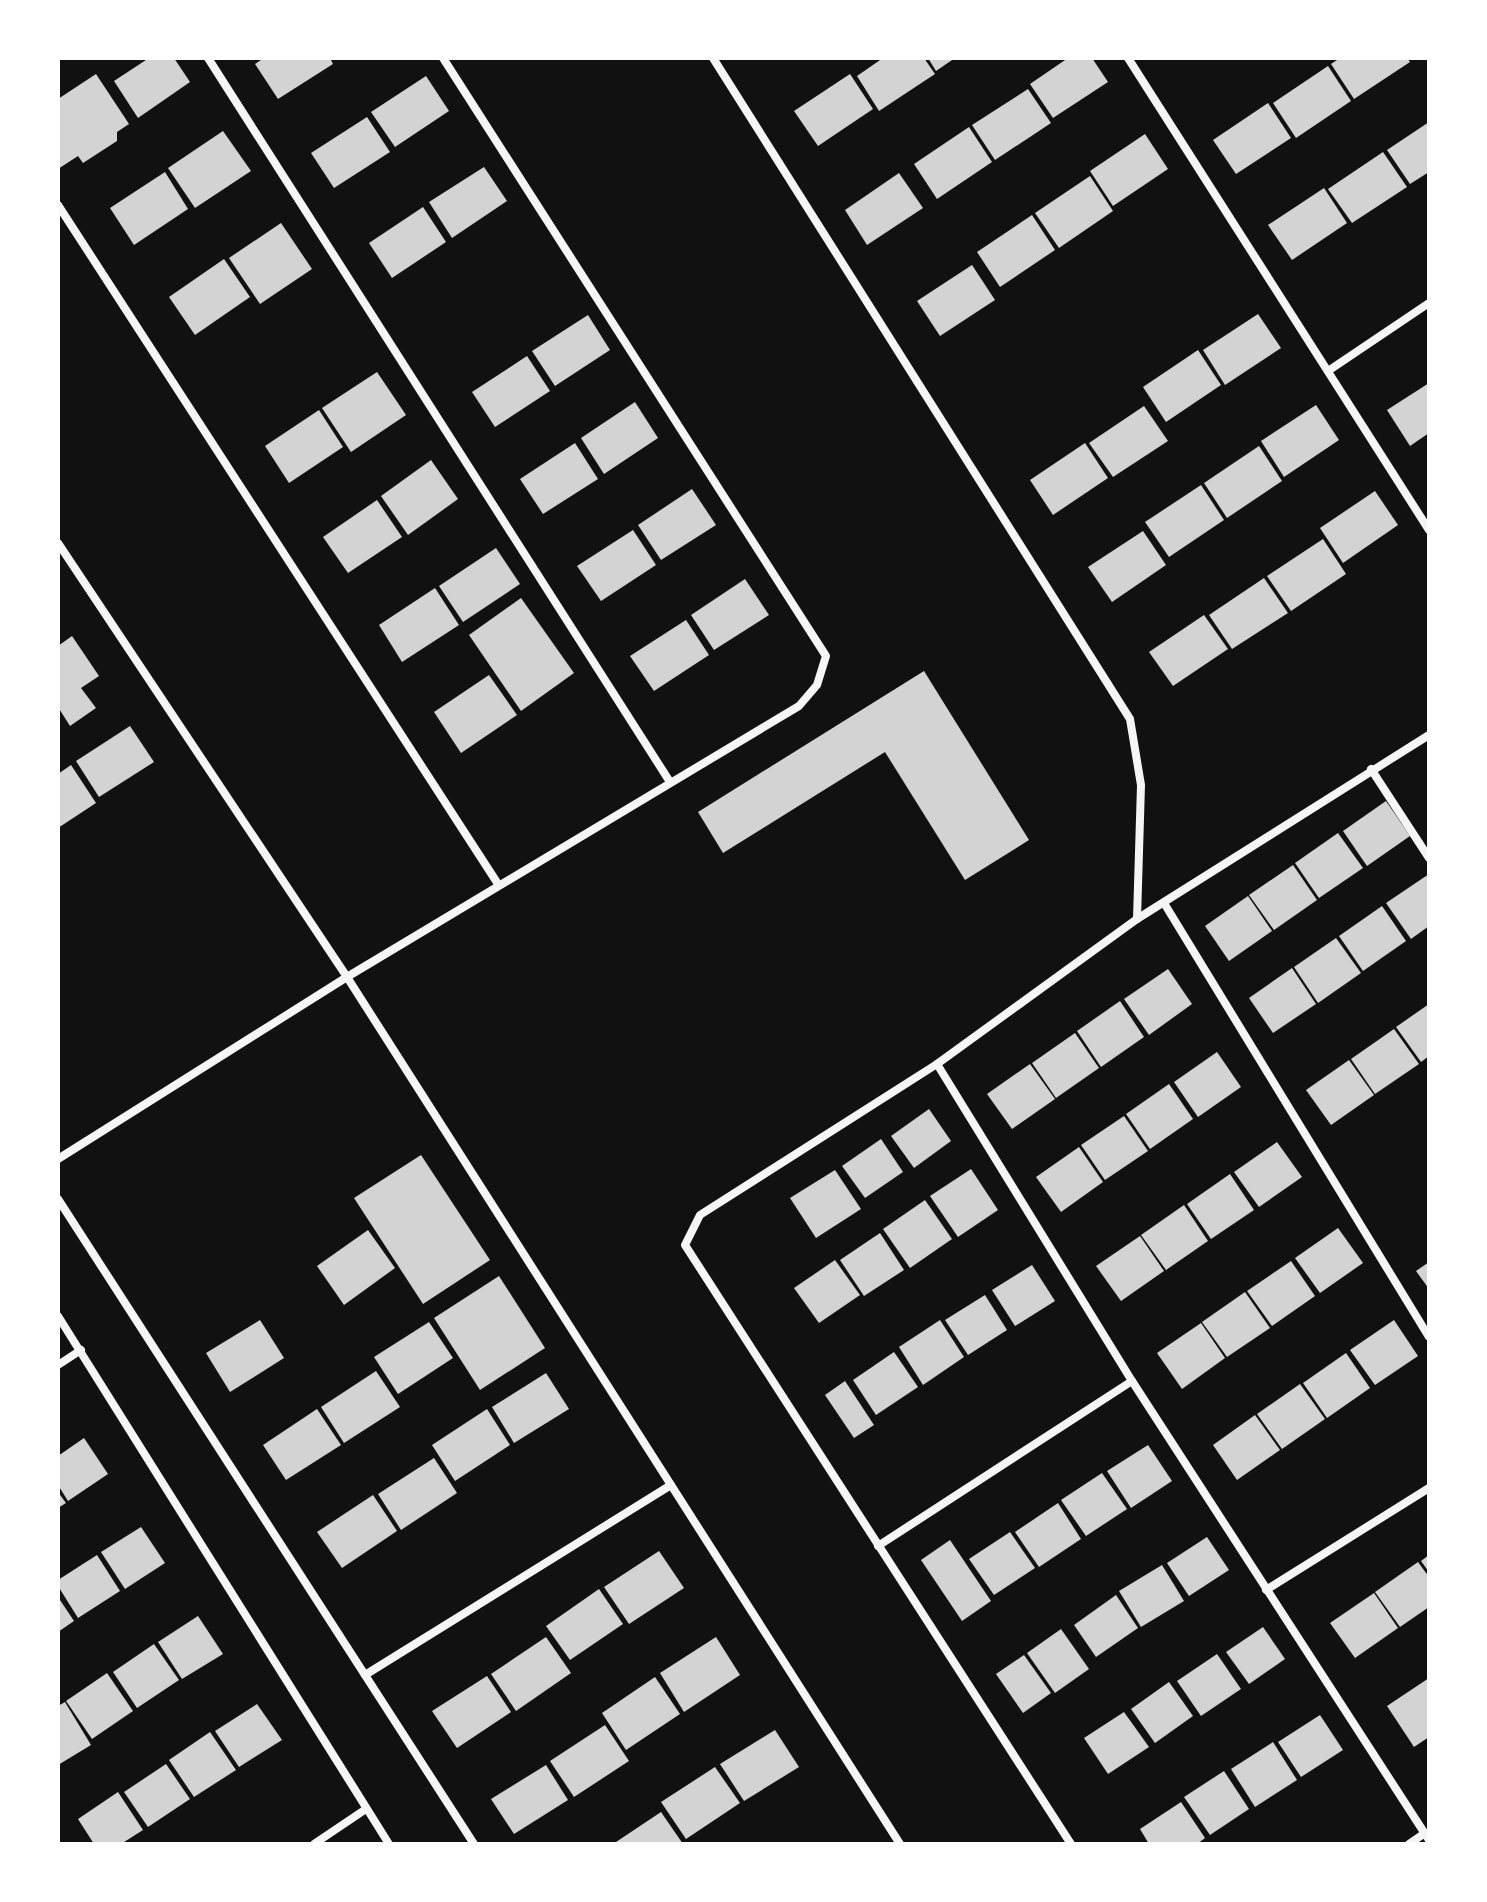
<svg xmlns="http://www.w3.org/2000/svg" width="1487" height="1902" viewBox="0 0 1487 1902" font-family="'Noto Serif',serif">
<rect width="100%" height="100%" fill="#111"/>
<g fill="#d3d3d3">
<path d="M149,58H174L190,82L138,118L114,81Z"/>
<path d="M264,58H330L333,64L278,99L255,64Z"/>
<path d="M883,58H924L935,74L879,111L857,76Z"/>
<path d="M928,58H955L936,71Z"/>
<path d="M1068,58H1092L1108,82L1053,118L1030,84Z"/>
<path d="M1340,58H1407L1410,62L1354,99L1331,64Z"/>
<path d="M1328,66L1351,101L1296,138L1273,103Z"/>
<path d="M96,74L129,124L117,132V141L83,163L78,156L58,169V99Z"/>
<path d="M850,74L873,109L818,146L794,111Z"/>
<path d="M426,76L449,111L395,147L371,112Z"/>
<path d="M1028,89L1051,123L995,160L972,125Z"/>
<path d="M1268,103L1291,138L1236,174L1213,140Z"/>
<path d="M367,117L390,152L334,188L311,153Z"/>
<path d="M1429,122V172L1410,184L1387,150Z"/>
<path d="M969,127L992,162L937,199L914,164Z"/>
<path d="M223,131L251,171L195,208L168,168Z"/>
<path d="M1145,134L1168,169L1113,206L1090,171Z"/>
<path d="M1383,152L1407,187L1352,223L1328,189Z"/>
<path d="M484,167L507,201L452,238L429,202Z"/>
<path d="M165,172L188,209L134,245L110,208Z"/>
<path d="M899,173L923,208L867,245L845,210Z"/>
<path d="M1090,176L1113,211L1059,248L1035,213Z"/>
<path d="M1324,188L1347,223L1292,260L1268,225Z"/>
<path d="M423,207L446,242L392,278L369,243Z"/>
<path d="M1032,215L1055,250L1000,287L977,252Z"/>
<path d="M281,223L312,269L260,304L229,258Z"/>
<path d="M224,259L250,297L195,335L169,297Z"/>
<path d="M972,265L995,300L940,336L917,301Z"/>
<path d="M1258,314L1281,348L1225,385L1203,350Z"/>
<path d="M588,315L610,350L555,386L532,351Z"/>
<path d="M1198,350L1221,385L1166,422L1143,387Z"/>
<path d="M527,356L550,391L495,427L472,392Z"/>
<path d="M377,372L406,415L351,452L322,408Z"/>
<path d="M1429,383V433L1410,446L1387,410Z"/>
<path d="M635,402L658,438L604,474L581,438Z"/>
<path d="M1316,405L1339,440L1284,477L1261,441Z"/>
<path d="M1144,406L1168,441L1113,477L1089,443Z"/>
<path d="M319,410L343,447L289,483L265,446Z"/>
<path d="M575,443L598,479L543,514L520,479Z"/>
<path d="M1085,443L1108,478L1053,515L1030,480Z"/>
<path d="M1259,446L1282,481L1227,518L1204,483Z"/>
<path d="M431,460L458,499L408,535L381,496Z"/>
<path d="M1201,485L1224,520L1169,557L1145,522Z"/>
<path d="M692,489L716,525L661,560L638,525Z"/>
<path d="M1375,491L1398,525L1343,563L1320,528Z"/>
<path d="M377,500L402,537L348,573L323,537Z"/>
<path d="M633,530L656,565L601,601L577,566Z"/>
<path d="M1143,531L1166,565L1112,602L1088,567Z"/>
<path d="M1323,539L1346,574L1291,611L1267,576Z"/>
<path d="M496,548L520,584L463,622L439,586Z"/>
<path d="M1264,578L1288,613L1232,649L1209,615Z"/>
<path d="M745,579L769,615L714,650L691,615Z"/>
<path d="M435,588L459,625L402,662L379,625Z"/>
<path d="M521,598L574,673L521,711L469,635Z"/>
<path d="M1204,615L1228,649L1173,686L1149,652Z"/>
<path d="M686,620L709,655L654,691L630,656Z"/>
<path d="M72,636L99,676L81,688L96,708L70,726L58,707V646Z"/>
<path d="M924,671L1029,840L965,880L885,752L723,853L698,812Z"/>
<path d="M489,675L517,715L461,753L434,712Z"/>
<path d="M130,726L154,762L99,797L76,761Z"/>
<path d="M71,765L96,803L58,828V774Z"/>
<path d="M1386,801L1410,836L1367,866L1343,831Z"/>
<path d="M1338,833L1363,868L1319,898L1295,863Z"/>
<path d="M1293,865L1317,900L1274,930L1249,895Z"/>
<path d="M1429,874V926L1411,939L1386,903Z"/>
<path d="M1248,896L1272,931L1229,961L1205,926Z"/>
<path d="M1382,906L1406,941L1363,971L1339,936Z"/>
<path d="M1336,938L1361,973L1318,1003L1294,967Z"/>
<path d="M1292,968L1316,1004L1273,1033L1249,998Z"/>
<path d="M1168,969L1192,1004L1149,1035L1124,999Z"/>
<path d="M1120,1001L1144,1037L1101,1067L1077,1031Z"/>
<path d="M1429,1004V1056L1421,1062L1396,1027Z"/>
<path d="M1394,1029L1419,1064L1375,1094L1351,1059Z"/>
<path d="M1075,1033L1099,1068L1056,1098L1032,1063Z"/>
<path d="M1217,1052L1241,1087L1198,1117L1174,1082Z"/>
<path d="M1349,1060L1374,1095L1331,1125L1306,1090Z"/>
<path d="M1030,1064L1055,1099L1012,1129L987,1094Z"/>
<path d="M1169,1084L1193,1119L1150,1149L1126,1114Z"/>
<path d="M929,1109L951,1141L914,1168L891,1136Z"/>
<path d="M1124,1116L1148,1151L1105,1180L1081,1145Z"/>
<path d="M881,1139L903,1172L865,1198L842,1166Z"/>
<path d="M1277,1142L1302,1177L1259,1207L1234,1172Z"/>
<path d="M1079,1147L1103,1182L1061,1212L1036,1177Z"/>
<path d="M421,1155L490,1260L423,1304L354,1198Z"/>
<path d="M971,1169L998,1210L958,1237L930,1196Z"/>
<path d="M835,1170L861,1209L816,1238L790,1198Z"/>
<path d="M1230,1174L1254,1210L1211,1239L1187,1204Z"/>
<path d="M925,1200L952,1239L910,1268L883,1229Z"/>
<path d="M1184,1205L1208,1241L1166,1270L1141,1235Z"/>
<path d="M1338,1228L1363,1263L1320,1293L1295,1258Z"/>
<path d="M368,1230L395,1268L344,1305L317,1266Z"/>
<path d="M880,1233L904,1270L864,1296L840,1260Z"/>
<path d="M1140,1236L1164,1271L1121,1301L1096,1266Z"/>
<path d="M835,1260L860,1295L819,1323L794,1288Z"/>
<path d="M1291,1261L1315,1296L1272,1326L1247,1291Z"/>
<path d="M1429,1262V1289L1416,1271Z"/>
<path d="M1032,1265L1055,1301L1015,1326L992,1290Z"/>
<path d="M499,1276L545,1348L480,1390L434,1318Z"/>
<path d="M1245,1292L1270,1328L1227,1357L1202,1322Z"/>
<path d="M985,1295L1007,1330L968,1355L945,1320Z"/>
<path d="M260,1320L284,1358L230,1392L206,1353Z"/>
<path d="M940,1320L964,1357L923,1385L899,1347Z"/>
<path d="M1394,1320L1418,1356L1375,1385L1350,1350Z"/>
<path d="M429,1322L453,1358L398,1394L374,1357Z"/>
<path d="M1201,1323L1225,1358L1182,1389L1157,1353Z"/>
<path d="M894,1352L918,1387L876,1415L853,1380Z"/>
<path d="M1346,1353L1370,1388L1327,1418L1303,1383Z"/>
<path d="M376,1371L400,1407L344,1443L321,1407Z"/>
<path d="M546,1373L569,1409L514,1443L492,1407Z"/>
<path d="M845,1381L874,1425L854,1438L825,1395Z"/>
<path d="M1300,1384L1325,1419L1282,1449L1257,1414Z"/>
<path d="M317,1409L341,1445L286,1480L263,1445Z"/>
<path d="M487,1409L510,1445L455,1481L432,1445Z"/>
<path d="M1255,1415L1280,1450L1237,1480L1213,1445Z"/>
<path d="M84,1438L108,1474L68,1501L58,1485V1456Z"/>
<path d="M1148,1445L1172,1481L1131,1508L1107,1471Z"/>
<path d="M434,1458L457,1493L401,1530L378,1494Z"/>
<path d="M1102,1473L1127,1509L1086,1536L1061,1500Z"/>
<path d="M58,1492L66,1503L58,1508Z"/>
<path d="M373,1495L397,1531L342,1568L317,1532Z"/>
<path d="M1058,1503L1081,1539L1039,1567L1015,1532Z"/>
<path d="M141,1527L165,1563L125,1589L101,1552Z"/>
<path d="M1010,1532L1035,1568L994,1595L969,1559Z"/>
<path d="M1207,1537L1229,1570L1189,1596L1167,1563Z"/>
<path d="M950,1540L991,1601L962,1621L921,1560Z"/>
<path d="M659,1551L684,1588L629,1624L604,1587Z"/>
<path d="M97,1555L120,1591L78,1618L58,1586V1580Z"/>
<path d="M1429,1555V1572L1421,1561Z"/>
<path d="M1418,1562L1429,1577V1607L1400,1627L1375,1592Z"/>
<path d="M1162,1565L1184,1601L1141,1627L1119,1591Z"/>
<path d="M599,1589L623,1624L570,1660L546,1626Z"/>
<path d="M1374,1593L1398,1628L1355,1658L1330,1623Z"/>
<path d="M1116,1595L1138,1628L1096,1657L1074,1625Z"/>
<path d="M58,1597L74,1621L58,1632Z"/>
<path d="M198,1616L223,1654L182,1679L158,1642Z"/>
<path d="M1263,1627L1285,1659L1249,1684L1226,1652Z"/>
<path d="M1061,1629L1089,1669L1055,1693L1027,1653Z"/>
<path d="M546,1637L571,1673L516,1711L491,1674Z"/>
<path d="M716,1637L740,1675L684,1712L660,1673Z"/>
<path d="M154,1644L179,1680L137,1708L113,1672Z"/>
<path d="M1217,1654L1241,1689L1201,1716L1177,1681Z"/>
<path d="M1024,1655L1051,1693L1023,1713L996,1674Z"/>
<path d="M107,1673L133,1711L92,1739L66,1701Z"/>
<path d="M487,1676L511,1712L457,1748L432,1711Z"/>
<path d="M655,1677L680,1714L626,1750L602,1713Z"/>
<path d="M1429,1678V1737L1414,1747L1387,1706Z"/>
<path d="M1169,1682L1193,1716L1155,1743L1131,1709Z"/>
<path d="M65,1702L91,1745L58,1765V1706Z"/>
<path d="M257,1704L282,1740L239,1767L215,1731Z"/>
<path d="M1124,1712L1149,1747L1108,1774L1084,1738Z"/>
<path d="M1320,1715L1343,1750L1301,1777L1278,1742Z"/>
<path d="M605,1725L629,1761L574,1797L550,1761Z"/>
<path d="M775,1730L799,1767L744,1801L720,1764Z"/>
<path d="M210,1732L236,1770L194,1797L169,1760Z"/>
<path d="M1273,1742L1297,1780L1255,1807L1231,1769Z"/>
<path d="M166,1764L190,1799L148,1827L124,1792Z"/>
<path d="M546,1765L568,1800L514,1834L491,1799Z"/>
<path d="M715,1767L740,1803L686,1839L661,1802Z"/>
<path d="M1224,1771L1249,1809L1210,1835L1184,1797Z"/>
<path d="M118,1792L143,1830L121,1844H94L78,1819Z"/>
<path d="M1181,1802L1205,1838L1197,1844H1149L1140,1829Z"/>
<path d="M661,1812L683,1844H613Z"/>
</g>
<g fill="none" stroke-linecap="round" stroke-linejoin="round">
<g stroke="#f5f5f5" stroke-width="8">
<path d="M208,58L670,782"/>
<path d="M713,58L1130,719L1141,785L1137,919"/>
<path d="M1128,58L1429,530"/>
<path d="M58,205L498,884"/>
<path d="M1328,371L1429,303"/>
<path d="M58,543L347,977L900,1844"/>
<path d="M1371,769L1429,858"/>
<path d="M1164,903L1429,1337"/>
<path d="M937,1064L1132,1381L1429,1840"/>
<path d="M58,1159L347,977L799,706L817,685L826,656L443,58"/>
<path d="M58,1199L474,1844"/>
<path d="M58,1316L389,1844"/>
<path d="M58,1365L81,1350"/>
<path d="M878,1546L1132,1381"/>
<path d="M1266,1590L1429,1488"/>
<path d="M365,1675L671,1485"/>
<path d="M314,1844L366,1809"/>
<path d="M1071,1844L685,1245L700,1215L937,1064L1137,919L1429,735"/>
<path d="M1409,1844L1425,1833"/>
</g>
</g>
<rect width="1487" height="1902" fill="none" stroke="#ffffff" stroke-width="120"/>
</svg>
